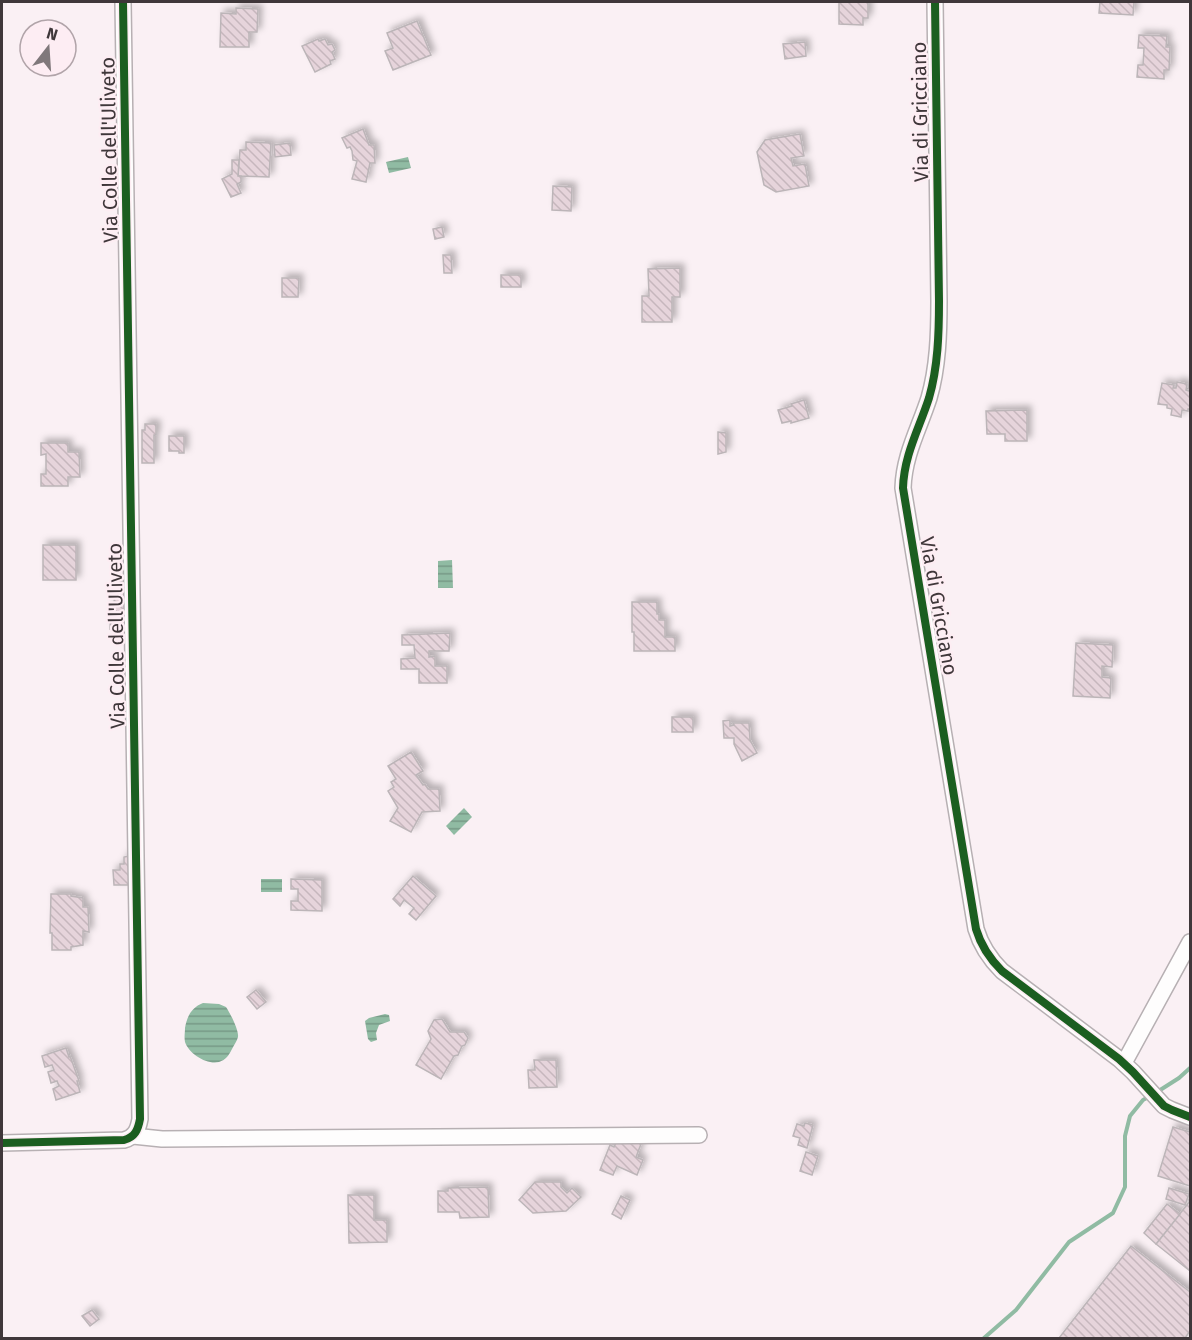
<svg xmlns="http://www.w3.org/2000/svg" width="1192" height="1340" viewBox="0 0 1192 1340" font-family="'Fira Sans',sans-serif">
<defs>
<pattern id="water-rules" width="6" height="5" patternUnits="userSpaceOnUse" patternTransform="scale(1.5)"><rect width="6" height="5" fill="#90bba3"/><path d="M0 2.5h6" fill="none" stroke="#779986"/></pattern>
<pattern id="building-back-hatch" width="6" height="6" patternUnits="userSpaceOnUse" patternTransform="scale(1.5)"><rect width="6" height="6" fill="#e6d4db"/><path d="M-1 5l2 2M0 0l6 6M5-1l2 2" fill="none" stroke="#c6b7bd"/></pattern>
<filter id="shadow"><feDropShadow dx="4" dy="-4" stdDeviation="3" flood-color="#0004"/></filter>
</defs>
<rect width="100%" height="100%" fill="#faf0f4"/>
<g fill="url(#water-rules)">
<path d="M408,157L411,168L389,173L386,162Z"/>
<path d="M452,560L453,588H438V561Z"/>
<path d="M464,808L472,817L454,835L446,826Z"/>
<rect x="261" y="879" width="21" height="13"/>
<path d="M203,1003L219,1004L226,1007C230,1013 239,1030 238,1037C237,1041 234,1045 232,1049C229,1055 226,1060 219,1062C207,1065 189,1054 185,1042C184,1037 185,1033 185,1028C187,1016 192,1007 203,1003Z"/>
<path d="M385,1014L389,1015L390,1021L379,1025L376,1033L377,1040L371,1042L368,1039L365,1021L369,1018Z"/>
</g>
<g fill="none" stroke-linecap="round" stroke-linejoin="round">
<g stroke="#90bba3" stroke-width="4">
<path d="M1157,1092L1179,1078L1190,1068"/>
<path d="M984,1338L1016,1310L1069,1242L1113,1213L1125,1187V1136L1130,1116L1143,1100L1150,1096"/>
</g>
</g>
<g fill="url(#building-back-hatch)" stroke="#bcb5b8" stroke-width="1.5" filter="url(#shadow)">
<path d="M839,2H868V18H863V25L839,24Z"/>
<path d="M1100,2H1134L1133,15L1099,13Z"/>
<path d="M236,8L258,9L257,32H249V47H220L221,13L236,14Z"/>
<path d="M417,21L431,55L393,70L385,51L393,48L387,33Z"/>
<path d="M1139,35L1167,36L1166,47H1170L1169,70H1164V79L1137,77L1138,65H1143L1144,48H1138Z"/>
<path d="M318,39L319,41L325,39L328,45L332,44L335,50L332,52L335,59L330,61L331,64L315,72L302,46Z"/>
<path d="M805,42L806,56L785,59L783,44Z"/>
<path d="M363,129L369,145H374L375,163H370L366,182L352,179L357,161L353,160L352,151L350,147L347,148L342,138Z"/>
<path d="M800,134L804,156L791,158L793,166L805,164L809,186L776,192L764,185L757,152L765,140Z"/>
<path d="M246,142L271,143L269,177L238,176L240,150H246Z"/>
<path d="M290,143L291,155L275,157L274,145Z"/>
<path d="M232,160H239L238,176H241V182L237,184L241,193L231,197L222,179L232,174Z"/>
<path d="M553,186L572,187L571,211L552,210Z"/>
<path d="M442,227L444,237L435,239L433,229Z"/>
<path d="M443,255H451L452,273H444Z"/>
<path d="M680,268V297H672V322H642V296H649L648,269Z"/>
<rect x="501" y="275" width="20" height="12"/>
<path d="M282,278H299L298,297H282Z"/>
<path d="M1177,382L1187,384L1186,390L1189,391L1190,389V409H1188V411L1182,410L1181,417L1171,415L1172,409L1167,408V405L1158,404L1162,383L1174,385L1173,388H1176Z"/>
<path d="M804,400L809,418L791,423V421L782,423L778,410L792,406L791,404Z"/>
<path d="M1027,410V441H1005V434H987L986,411Z"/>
<path d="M145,424H156V435H154V463H142V430H145Z"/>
<path d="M718,432L726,433V452L718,454Z"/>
<path d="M169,436H184V453H179V451H169Z"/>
<path d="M41,443H68V452H79L80,477H68V486H41V474H46V454L41,455Z"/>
<rect x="43" y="545" width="33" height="35"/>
<path d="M115,584H127L125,630L110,629L111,605H114Z"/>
<path d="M632,602H657V614H659V620H665V637H675V651H634V632H632Z"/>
<path d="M450,633L449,651H429V657L435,656V666H447V683H419V669H401V659L415,658L414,645H402V635Z"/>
<path d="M1076,643L1113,645L1112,667L1102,666V677L1111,678L1110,698L1073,696Z"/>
<rect x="672" y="717" width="21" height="15"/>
<path d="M730,720V726L734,725L733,723H749L750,740L757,753L742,761L734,744V738H724L723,721Z"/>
<path d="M411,752L423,771L416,775L423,785L425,784L428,789H439L440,811L422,812L411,832L390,821L398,808L388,791L394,787L391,782L396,779L388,766Z"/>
<path d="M129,856L130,885H114L113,870H120V864H124V857Z"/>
<path d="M413,876L436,896L416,920L409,914L414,908L404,900L400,906L393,899Z"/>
<path d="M291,879L322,880V911L291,910V901H298V889H291Z"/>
<path d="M51,894H71V896L83,898V907H88L89,932L83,931V945L71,947V950H52V933H50Z"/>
<path d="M256,990L266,1002L257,1009L247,997Z"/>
<path d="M442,1019L450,1032H464L468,1038L465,1045L462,1046L458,1055L454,1056L441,1079L416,1065L431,1039L428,1031L434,1020Z"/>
<path d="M66,1048L69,1057L70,1056L79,1081H77L80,1092L56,1100L53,1089L59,1086L57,1081L51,1083L48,1072L54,1070L52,1065L45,1067L42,1056Z"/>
<path d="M534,1060H556L557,1087L529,1088L528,1070H535Z"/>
<path d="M805,1123L813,1125L807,1148L798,1145L800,1138L793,1136L797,1124L804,1126Z"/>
<path d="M1173,1127L1190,1132V1186L1158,1176Z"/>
<path d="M624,1137L641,1144L636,1157L643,1160L637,1175L617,1166L613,1175L600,1170L610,1145L614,1147L617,1140Z"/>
<path d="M806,1152L818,1156L812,1175L800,1171Z"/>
<path d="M535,1182H561V1187L567,1193L572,1188L581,1197L566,1211L533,1213L519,1200Z"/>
<path d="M488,1187L489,1217L460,1218L459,1212H438V1191H448V1188Z"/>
<path d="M1169,1188L1189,1194L1185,1205L1166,1199Z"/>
<path d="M348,1195H374V1220H387V1242L349,1243Z"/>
<path d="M621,1196L630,1200L621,1219L612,1214Z"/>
<path d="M1190,1201V1271L1156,1244Z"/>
<path d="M1167,1204L1180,1214L1156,1244L1144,1233Z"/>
<path d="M1131,1246L1190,1292V1331L1185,1338H1059Z"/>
<path d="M92,1310L99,1319L90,1326L82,1316Z"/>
</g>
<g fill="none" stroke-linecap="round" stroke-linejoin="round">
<defs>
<g id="street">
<path d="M935,2L939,301C939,333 938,367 929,398C919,429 904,455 903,488L976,929C981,946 990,959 1002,971L1119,1059L1133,1072L1164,1106L1172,1110L1190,1117"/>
<path d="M1124,1063L1190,942"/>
<path d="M133,1136L162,1139L699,1135"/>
<path d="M2,1143L124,1140C135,1137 138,1130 140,1119L123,2"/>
</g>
</defs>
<use href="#street" stroke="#b7b0b3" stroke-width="18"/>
<use href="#street" stroke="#fefdfd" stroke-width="15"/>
<defs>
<g id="cycleway">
<path d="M935,2L939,301C939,333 938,367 929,398C919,429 904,455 903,488L976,929C981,946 990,959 1002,971L1119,1059L1133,1072L1164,1106L1172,1110L1190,1117"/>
<path d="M2,1143L124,1140C135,1137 138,1130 140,1119L123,2"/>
</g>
</defs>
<use href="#cycleway" stroke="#fdedf3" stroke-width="11"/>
<use href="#cycleway" stroke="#1b5e20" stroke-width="8"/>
</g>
<g text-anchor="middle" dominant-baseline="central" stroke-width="4.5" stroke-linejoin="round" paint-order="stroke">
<g font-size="20" fill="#3f373a" stroke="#fdedf3">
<text transform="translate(920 112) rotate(-91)">Via di Gricciano</text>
<text transform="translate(109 150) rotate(-91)">Via Colle dell'Uliveto</text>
<text transform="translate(939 606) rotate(80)">Via di Gricciano</text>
<text transform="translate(116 636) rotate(-91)">Via Colle dell'Uliveto</text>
</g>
</g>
<rect width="1192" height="1340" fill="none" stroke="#3f373a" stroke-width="6"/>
<g transform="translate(48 48) rotate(17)"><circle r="28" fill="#fdedf3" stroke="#b1a4a9" stroke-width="1.5"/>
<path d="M0-4.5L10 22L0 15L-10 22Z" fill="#80787b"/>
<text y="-9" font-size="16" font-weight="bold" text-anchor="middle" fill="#3f373a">N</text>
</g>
</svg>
